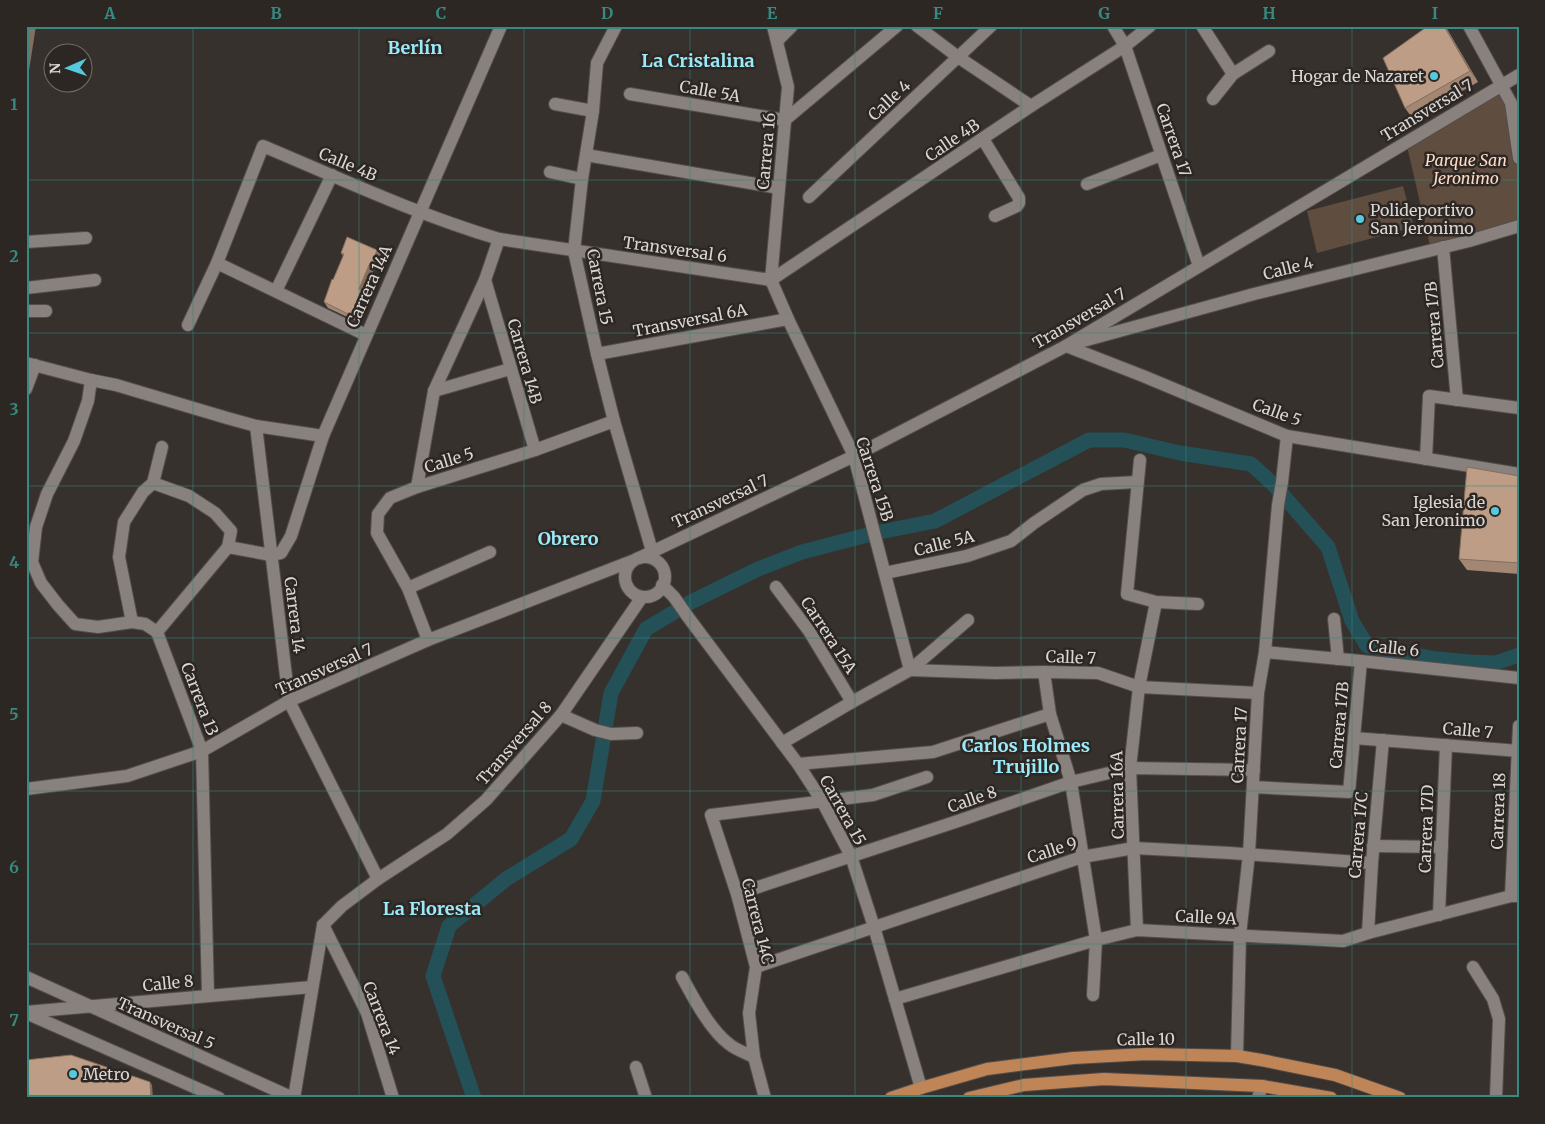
<svg xmlns="http://www.w3.org/2000/svg" width="1545" height="1124" viewBox="0 0 1545 1124" font-family="Merriweather,serif">
<rect width="100%" height="100%" fill="#37312e"/>
<g fill="#5f4d40">
<path d="M1500,85L1512,107L1519,164V226L1431,250L1406,142Z"/>
<path d="M1403,186L1414,227L1317,253L1307,211Z"/>
</g>
<g fill="none" stroke-linecap="round" stroke-linejoin="round">
<path stroke="#245058" stroke-width="15" d="M474,1098L433,976L449,926L506,879L571,839L593,801L611,693L646,629L691,602L758,569L802,552L875,533L935,521L1089,440H1124L1180,453L1251,464L1274,485L1328,547L1352,621L1367,646L1437,659L1470,662L1495,663L1519,655"/>
<defs>
<g id="minor">
<path d="M616,26L597,63L593,111L582,179L574,251L597,354L614,421L652,551"/>
<path d="M773,26L788,87L771,280L788,319L854,456L910,670L995,673L1044,672L1098,673L1139,687L1258,693"/>
<path d="M917,26L958,57L1031,106"/>
<path d="M1113,26L1125,46L1199,266"/>
<path d="M1202,26L1233,74"/>
<path d="M1469,26L1511,103L1519,158"/>
<path d="M777,41L792,26"/>
<path d="M630,94L785,120"/>
<path d="M1213,99L1233,74L1269,51"/>
<path d="M555,104L593,111"/>
<path d="M785,120L897,26"/>
<path d="M983,139L1019,198V203L1017,206L995,216"/>
<path d="M586,155L779,188"/>
<path d="M550,172L582,179"/>
<path d="M1087,184L1161,155"/>
<path d="M809,197L991,26"/>
<path d="M26,242L86,238"/>
<path d="M1443,247L1457,400"/>
<path d="M217,263L366,335"/>
<path d="M485,280L535,450"/>
<path d="M771,280L1031,106L1125,46L1150,26"/>
<path d="M26,288L95,280"/>
<path d="M276,291L332,175"/>
<path d="M26,311H46"/>
<path d="M188,325L217,263L263,146C341,179 418,215 499,239L771,280"/>
<path d="M1083,341L1254,294L1469,241L1519,226"/>
<path d="M1066,346L1143,376L1287,436L1519,474"/>
<path d="M597,354L788,319"/>
<path d="M26,363L91,380L116,385L227,418L256,426L323,436"/>
<path d="M26,389L35,365"/>
<path d="M434,391L510,369"/>
<path d="M256,426L289,701L378,879"/>
<path d="M162,447L153,483L143,492L124,522L119,557L132,622L145,624L157,632L202,751L208,995"/>
<path d="M1426,459L1429,396L1519,408"/>
<path d="M1140,460L1127,594L1156,602L1198,604"/>
<path d="M153,483L189,496L215,513L231,531L228,547L157,632"/>
<path d="M417,487L434,391L485,280L499,239"/>
<path d="M228,547L271,555L281,553L291,536L323,436L501,26"/>
<path d="M26,557L32,562L41,583L58,605L75,624L98,627L132,622"/>
<circle cx="645" cy="577" r="20"/>
<path d="M639,558L854,456L1066,346L1519,75"/>
<path d="M32,562L36,527L47,494L74,441L88,401L91,380"/>
<path d="M885,573L967,556L1011,541L1034,523L1083,490L1101,484L1137,482"/>
<path d="M662,585L674,597L688,617L798,764L822,801L851,856L874,927L921,1088"/>
<path d="M776,587L809,631L852,702"/>
<path d="M408,588L490,552"/>
<path d="M1334,619L1338,659"/>
<path d="M428,640L408,588L377,533L378,514L390,498L417,487L535,450L614,421"/>
<path d="M1265,652L1361,661L1519,678"/>
<path d="M1044,672L1050,714L1071,782L1096,940L1093,995"/>
<path d="M561,715L595,730L611,734L637,733"/>
<path d="M1354,738L1519,751"/>
<path d="M782,743L852,702L910,670L968,620"/>
<path d="M798,764L933,752L1050,714"/>
<path d="M1253,787L1349,792L1361,661"/>
<path d="M26,789L127,776L202,751L289,701L428,640L632,561"/>
<path d="M1373,846L1442,847"/>
<path d="M737,894L958,821L1071,782L1130,768L1254,770"/>
<path d="M1511,896L1519,726"/>
<path d="M1439,915L1446,745"/>
<path d="M323,925L342,906L378,879L447,834L486,800L561,715L642,597"/>
<path d="M323,925L367,1013L393,1098"/>
<path d="M1137,930L1130,768L1139,687L1156,602"/>
<path d="M1368,933L1372,863L1383,740"/>
<path d="M756,967L1082,857L1134,848L1230,853L1372,863"/>
<path d="M1473,967L1493,999L1499,1019L1496,1098"/>
<path d="M26,977L293,1098"/>
<path d="M682,977C693,997 710,1030 729,1044C736,1050 746,1053 754,1057"/>
<path d="M895,999L1096,940L1137,930L1343,941L1368,933L1511,896H1519"/>
<path d="M26,1012L312,987"/>
<path d="M26,1013L219,1098"/>
<path d="M1237,1056L1240,935L1249,854L1258,693L1265,652L1278,505L1282,482L1287,436"/>
<path d="M636,1067L646,1098"/>
<path d="M294,1098L323,925"/>
<path d="M765,1098L754,1057L749,1013L756,967L737,894L711,815L873,795L927,777"/>
<path d="M1258,1098L1262,1086"/>
</g>
<g id="major">
<path d="M891,1098L921,1088L987,1069L1073,1058L1146,1054L1237,1056L1261,1060L1335,1075L1400,1098"/>
<path d="M969,1098L1024,1085L1104,1079L1262,1086L1331,1098"/>
</g>
</defs>
<use href="#minor" stroke="#534e4b" stroke-width="14"/>
<use href="#major" stroke="#534e4b" stroke-width="14"/>
<use href="#minor" stroke="#88817d" stroke-width="12"/>
<use href="#major" stroke="#bf8557" stroke-width="12"/>
</g>
<g fill="#a38773">
<path d="M1447,29L1478,82L1413,119L1405,108Z"/>
<path d="M377,250L381,255L374,271H373L364,293L365,295L356,321L328,308L324,302L343,256L341,253Z"/>
<path d="M1519,476V574L1467,570L1459,559Z"/>
</g>
<g fill="#846e5e">
<path d="M28,26H36L27,83L26,82V41Z"/>
<path d="M1444,26H1446L1447,29L1478,82L1470,71Z"/>
<path d="M377,250L381,255L374,271L371,266Z"/>
<path d="M369,265L373,271L364,293L365,295L356,321L352,316L359,289Z"/>
<path d="M150,1082L152,1085L153,1098H151Z"/>
</g>
<g fill="#bd9d86" stroke="#846e5e">
<path d="M26,26H28L26,41Z"/>
<path d="M1428,26H1444L1470,71L1405,108L1383,58Z"/>
<path d="M347,237L377,250L371,266L369,265L359,289L361,290L352,316L324,302L332,279L333,280L344,254L341,253Z"/>
<path d="M1467,467L1519,476V563L1459,559Z"/>
<path d="M71,1055L150,1082L151,1098H26V1060Z"/>
</g>
<path fill="none" stroke="#388982" stroke-width="1" stroke-opacity="0.55" d="M193,26V1098M359,26V1098M524,26V1098M690,26V1098M855,26V1098M1021,26V1098M1186,26V1098M1352,26V1098M26,180H1519M26,333H1519M26,486H1519M26,638H1519M26,791H1519M26,944H1519"/>
<g fill="#55cade" stroke="#2d2724" stroke-width="2">
<circle cx="1434" cy="76" r="5"/>
<circle cx="1360" cy="219" r="5"/>
<circle cx="1495" cy="511" r="5"/>
<circle cx="73" cy="1074" r="5"/>
</g>
<g text-anchor="middle" dominant-baseline="central" stroke-width="5" stroke-linejoin="round" paint-order="stroke">
<g font-size="16" fill="#dad6d4" stroke="#2d2724" text-anchor="end">
<text x="1424" y="76">Hogar de Nazaret</text>
<text x="1370" y="210" text-anchor="start">Polideportivo<tspan x="1370" dy="18">San Jeronimo</tspan></text>
<text x="1485" y="502">Iglesia de<tspan x="1485" dy="18">San Jeronimo</tspan></text>
<text x="83" y="1074" text-anchor="start">Metro</text>
</g>
<g font-size="16" fill="#dad6d4" stroke="#2d2724">
<text transform="translate(710 91) rotate(10)">Calle 5A</text>
<text transform="translate(889 100) rotate(-43)">Calle 4</text>
<text transform="translate(1427 110) rotate(-31)">Transversal 7</text>
<text transform="translate(952 140) rotate(-34)">Calle 4B</text>
<text transform="translate(1174 140) rotate(71)">Carrera 17</text>
<text transform="translate(766 151) rotate(-85)">Carrera 16</text>
<text transform="translate(348 164) rotate(23)">Calle 4B</text>
<text transform="translate(675 249) rotate(8)">Transversal 6</text>
<text transform="translate(1288 268) rotate(-14)">Calle 4</text>
<text transform="translate(369 286) rotate(-66)">Carrera 14A</text>
<text transform="translate(600 287) rotate(79)">Carrera 15</text>
<text transform="translate(1079 318) rotate(-30)">Transversal 7</text>
<text transform="translate(690 320) rotate(-11)">Transversal 6A</text>
<text transform="translate(1434 325) rotate(-95)">Carrera 17B</text>
<text transform="translate(525 361) rotate(74)">Carrera 14B</text>
<text transform="translate(1277 412) rotate(20)">Calle 5</text>
<text transform="translate(449 460) rotate(-17)">Calle 5</text>
<text transform="translate(875 479) rotate(72)">Carrera 15B</text>
<text transform="translate(720 501) rotate(-25)">Transversal 7</text>
<text transform="translate(944 543) rotate(-14)">Calle 5A</text>
<text transform="translate(295 615) rotate(83)">Carrera 14</text>
<text transform="translate(829 635) rotate(57)">Carrera 15A</text>
<text transform="translate(1394 648) rotate(6)">Calle 6</text>
<text transform="translate(1071 657) rotate(2)">Calle 7</text>
<text transform="translate(324 669) rotate(-24)">Transversal 7</text>
<text transform="translate(200 699) rotate(69)">Carrera 13</text>
<text transform="translate(1339 725) rotate(-85)">Carrera 17B</text>
<text transform="translate(1468 730) rotate(5)">Calle 7</text>
<text transform="translate(514 743) rotate(-49)">Transversal 8</text>
<text transform="translate(1239 745) rotate(-87)">Carrera 17</text>
<text transform="translate(1117 795) rotate(-91)">Carrera 16A</text>
<text transform="translate(972 799) rotate(-19)">Calle 8</text>
<text transform="translate(843 810) rotate(61)">Carrera 15</text>
<text transform="translate(1498 811) rotate(-88)">Carrera 18</text>
<text transform="translate(1426 829) rotate(-88)">Carrera 17D</text>
<text transform="translate(1358 835) rotate(-85)">Carrera 17C</text>
<text transform="translate(1052 850) rotate(-18)">Calle 9</text>
<text transform="translate(1206 917) rotate(3)">Calle 9A</text>
<text transform="translate(758 921) rotate(76)">Carrera 14C</text>
<text transform="translate(168 983) rotate(-6)">Calle 8</text>
<text transform="translate(382 1018) rotate(69)">Carrera 14</text>
<text transform="translate(166 1023) rotate(24)">Transversal 5</text>
<text transform="translate(1146 1039) rotate(-1)">Calle 10</text>
</g>
<g font-size="16" font-style="italic" fill="#fddbc5" stroke="#2d2724">
<text x="1466" y="160">Parque San<tspan x="1466" dy="18">Jeronimo</tspan></text>
</g>
<g font-size="18" font-weight="bold" fill="#9beaf9" stroke="#2d2724">
<text x="415" y="47">Berlín</text>
<text x="698" y="60">La Cristalina</text>
<text x="568" y="538">Obrero</text>
<text x="1026" y="745">Carlos Holmes<tspan x="1026" dy="21">Trujillo</tspan></text>
<text x="432" y="908">La Floresta</text>
</g>
</g>
<rect width="1545" height="1124" fill="none" stroke="#2d2724" stroke-width="55"/>
<g transform="translate(68 68) rotate(268)"><circle r="24" fill="#2d2724" stroke="#726d6a"/>
<path d="M0-4L9 19L0 12L-9 19Z" fill="#55cade"/>
<text y="-8" font-size="14" font-weight="bold" text-anchor="middle" fill="#dad6d4">N</text>
</g>
<rect x="28" y="28" width="1490" height="1068" fill="none" stroke="#388982" stroke-width="2"/>
<g font-size="16" text-anchor="middle" font-weight="bold" fill="#388982">
<text x="110" y="19">A</text>
<text x="276" y="19">B</text>
<text x="441" y="19">C</text>
<text x="607" y="19">D</text>
<text x="772" y="19">E</text>
<text x="938" y="19">F</text>
<text x="1104" y="19">G</text>
<text x="1269" y="19">H</text>
<text x="1435" y="19">I</text>
<text x="14" y="110">1</text>
<text x="14" y="262">2</text>
<text x="14" y="415">3</text>
<text x="14" y="568">4</text>
<text x="14" y="720">5</text>
<text x="14" y="873">6</text>
<text x="14" y="1026">7</text>
</g>
</svg>
